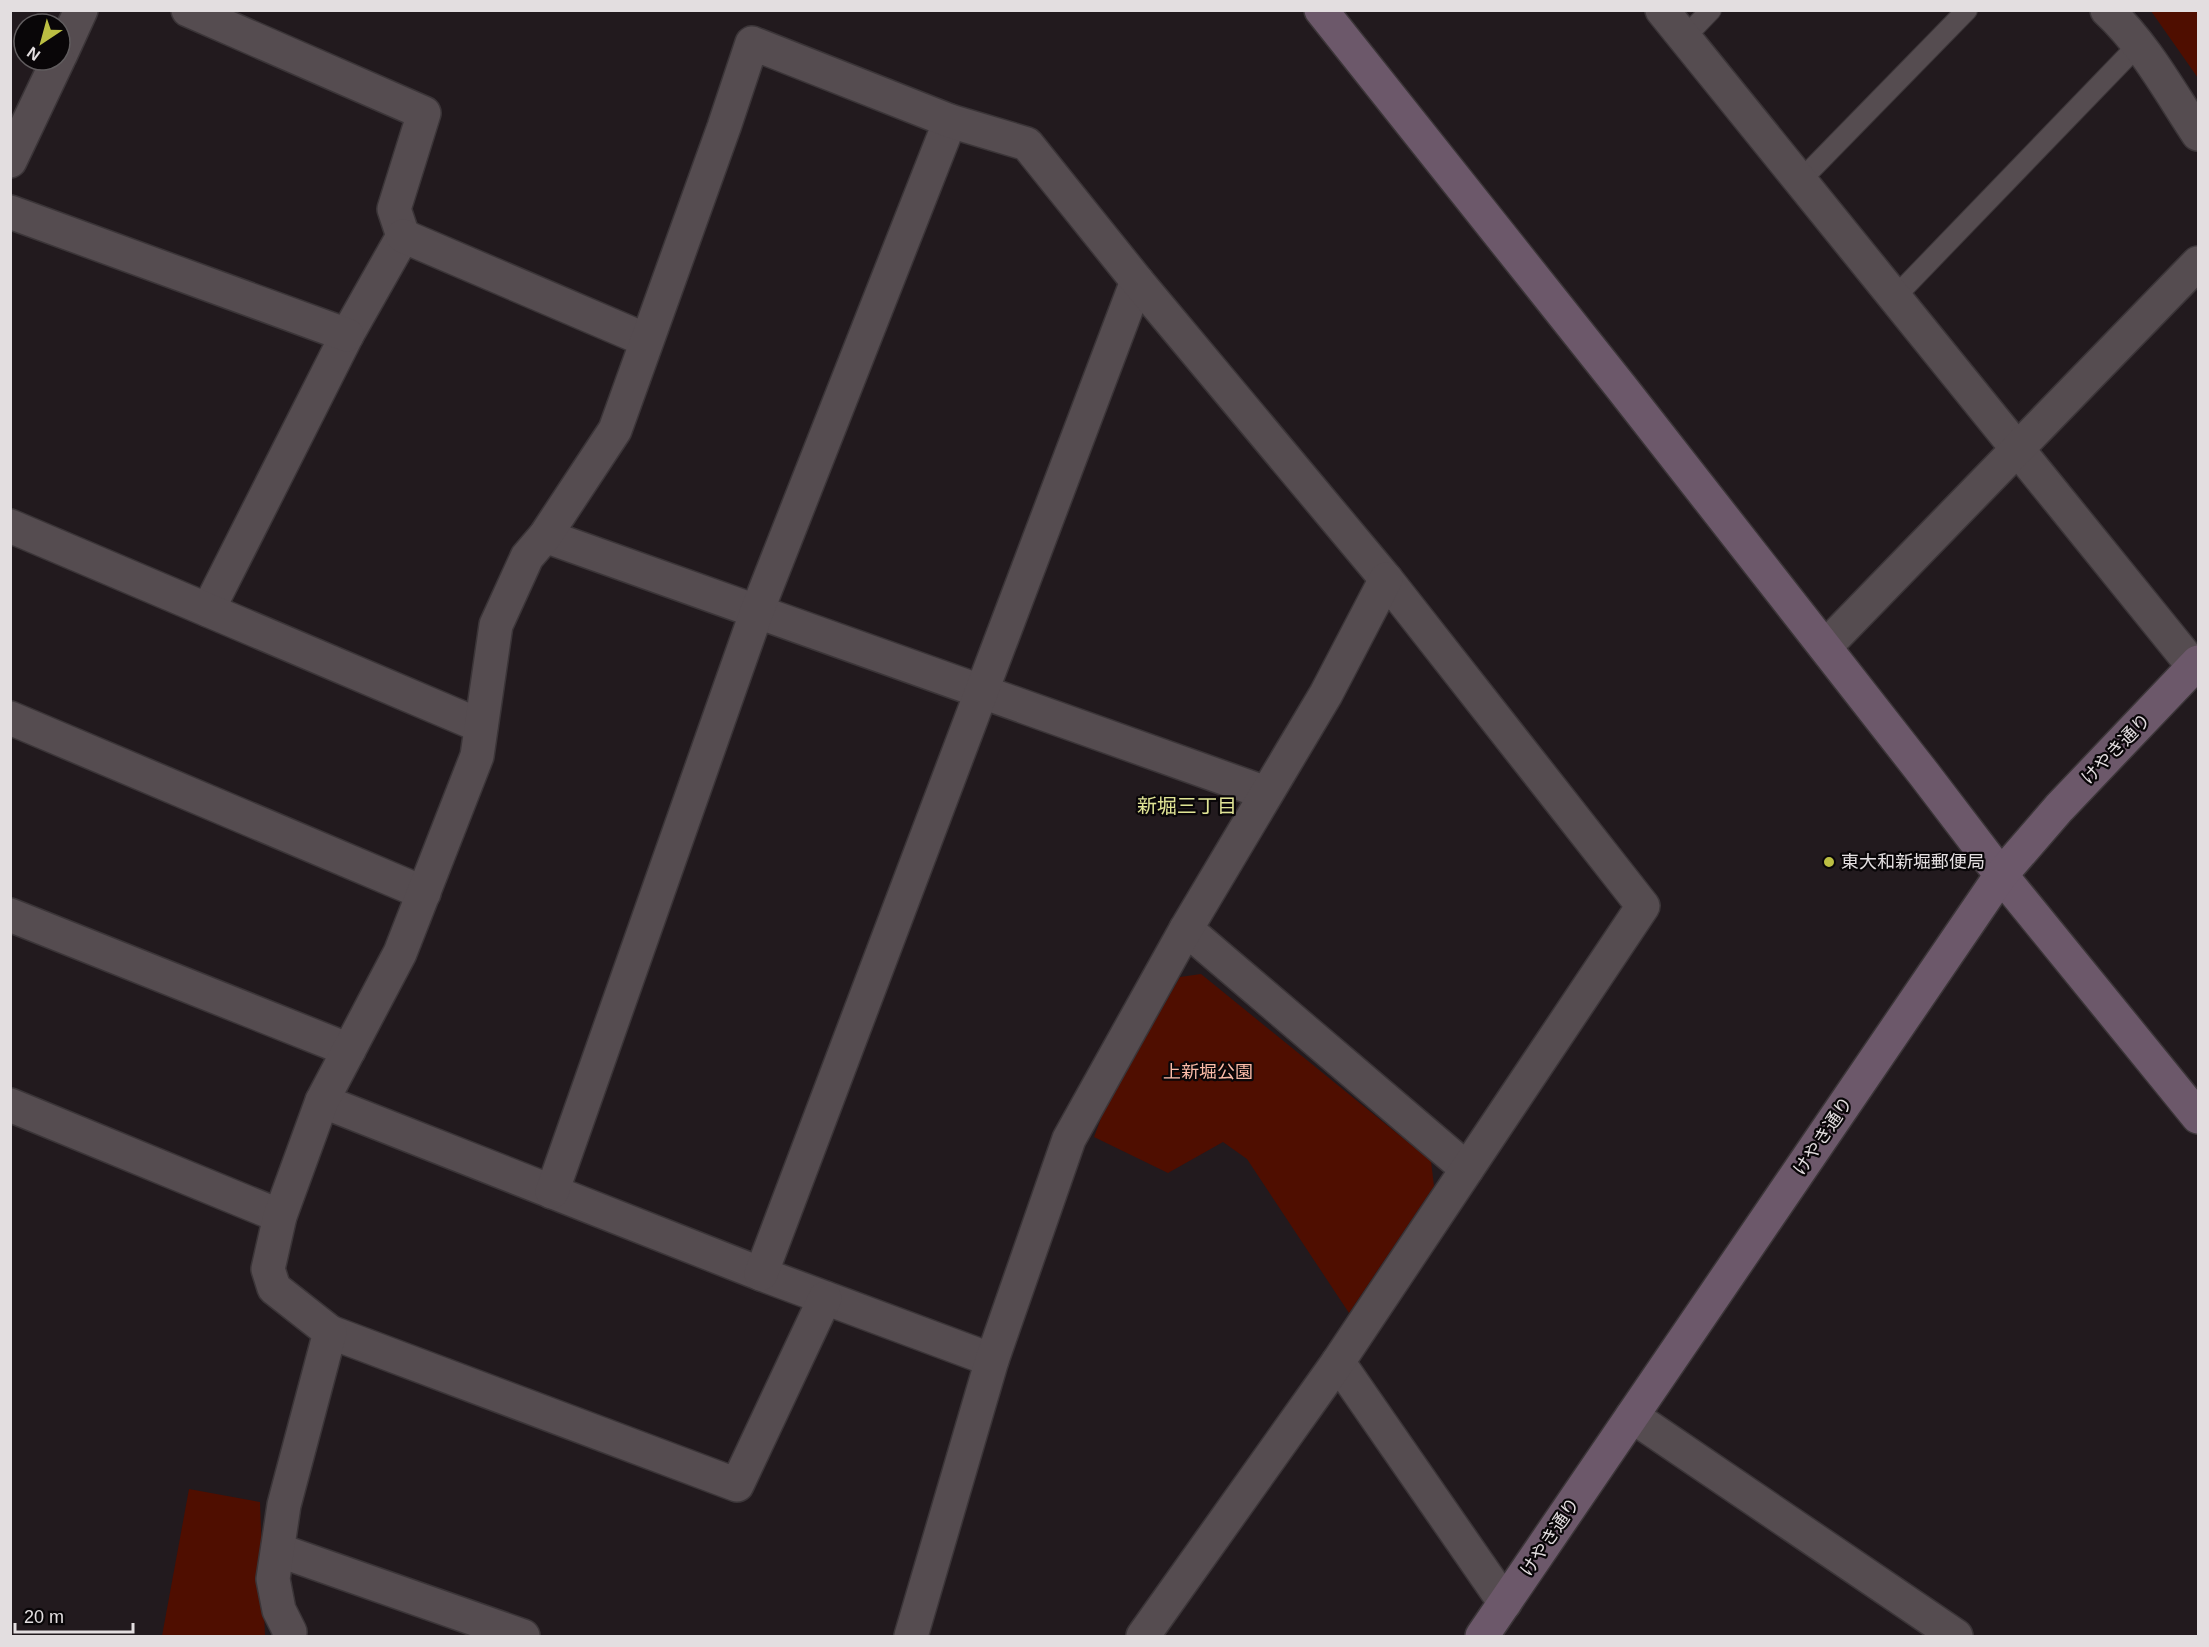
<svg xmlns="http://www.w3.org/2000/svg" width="2209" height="1647" viewBox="0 0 2209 1647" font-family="Arial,'Noto Sans JP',sans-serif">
<rect width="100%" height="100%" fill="#221a1e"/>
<g fill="#4f0e00">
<path d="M2151,11H2198V78Z"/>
<path d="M1201,974L1431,1161L1434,1186L1349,1313L1247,1159L1223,1142L1168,1173L1094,1137L1104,1110L1180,977Z"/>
<path d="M189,1489L260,1502L265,1636H162Z"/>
</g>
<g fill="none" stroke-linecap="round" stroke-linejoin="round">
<defs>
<g id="lane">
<path d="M1684,38L1711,10"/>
<path d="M1800,181L1967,10"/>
<path d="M1895,297L2139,44"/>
</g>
<g id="street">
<path d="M188,10L424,113L394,209L403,236L347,335L208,610"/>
<path d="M1662,10L2194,667"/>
<path d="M2107,10C2145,45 2170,92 2198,134"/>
<path d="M60,56L81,10"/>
<path d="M10,161L58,60"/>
<path d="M10,212L347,335"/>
<path d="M403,236L646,340"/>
<path d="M10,526L481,726"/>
<path d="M545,536L1266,793"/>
<path d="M1825,647L2198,263"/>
<path d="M10,718L424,893"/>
<path d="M10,915L349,1050"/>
<path d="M1186,929L1467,1169"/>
<path d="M322,1101L761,1274L992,1360"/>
<path d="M10,1105L280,1216"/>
<path d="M552,1192L757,611L950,121"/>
<path d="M761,1274L1137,281"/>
<path d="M330,1332L737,1485L825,1298"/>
<path d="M1338,1362L1505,1603"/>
<path d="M1632,1416L1956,1636"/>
<path d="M278,1550L523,1636"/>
<path d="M289,1636L290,1632L279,1610L273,1579L284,1505L330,1332L274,1288L268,1269L280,1216L322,1101L400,953L477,756L496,625L527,557L545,536L615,430L724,127L752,43L950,121L1027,144L1137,281L1386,579L1643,906L1338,1362L1143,1636"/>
<path d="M911,1636L992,1360L1069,1139L1186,929L1326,694L1386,579"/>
</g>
<g id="secondary">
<path d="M1321,10L1621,387L1924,774L2001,875L2198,1117"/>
<path d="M1482,1636L2001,875L2059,808L2198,662"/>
</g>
</defs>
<use href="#lane" stroke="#3b3538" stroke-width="22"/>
<use href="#street" stroke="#3b3538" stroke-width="36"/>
<use href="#secondary" stroke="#3b3538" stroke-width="36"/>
<use href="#lane" stroke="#554c50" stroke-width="20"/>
<use href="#street" stroke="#554c50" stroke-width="33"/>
<use href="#secondary" stroke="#6c586a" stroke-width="33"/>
</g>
<circle fill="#bcbf43" stroke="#090608" stroke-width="2" cx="1829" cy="862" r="6"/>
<g text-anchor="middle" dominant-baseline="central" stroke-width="4.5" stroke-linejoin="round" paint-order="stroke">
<g font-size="18" fill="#e3dee0" stroke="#090608">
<text transform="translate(2116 749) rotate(-46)">けやき通り</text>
<text transform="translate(1823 1136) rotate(-56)">けやき通り</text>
<text transform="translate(1550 1537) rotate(-56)">けやき通り</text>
</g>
<g font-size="18" fill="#e3dee0" stroke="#090608" text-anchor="start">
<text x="1841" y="862">東大和新堀郵便局</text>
</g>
<g font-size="18" fill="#fbbba8" stroke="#090608">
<text x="1208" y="1072">上新堀公園</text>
</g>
<g font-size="20" fill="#e0e495" stroke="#090608">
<text x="1187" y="806">新堀三丁目</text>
</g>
</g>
<rect width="2209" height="1647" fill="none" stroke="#e3dee0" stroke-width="24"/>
<g transform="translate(42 42) rotate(216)"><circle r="28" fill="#090608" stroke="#605c5e" stroke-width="1.5"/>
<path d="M0-4.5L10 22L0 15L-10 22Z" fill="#bcbf43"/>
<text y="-9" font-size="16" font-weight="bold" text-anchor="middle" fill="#e3dee0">N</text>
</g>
<path d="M15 1623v9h118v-9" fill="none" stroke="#e3dee0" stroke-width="3"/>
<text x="24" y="1623" font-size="18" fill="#e3dee0" stroke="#090608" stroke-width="4.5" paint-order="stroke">20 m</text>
</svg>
